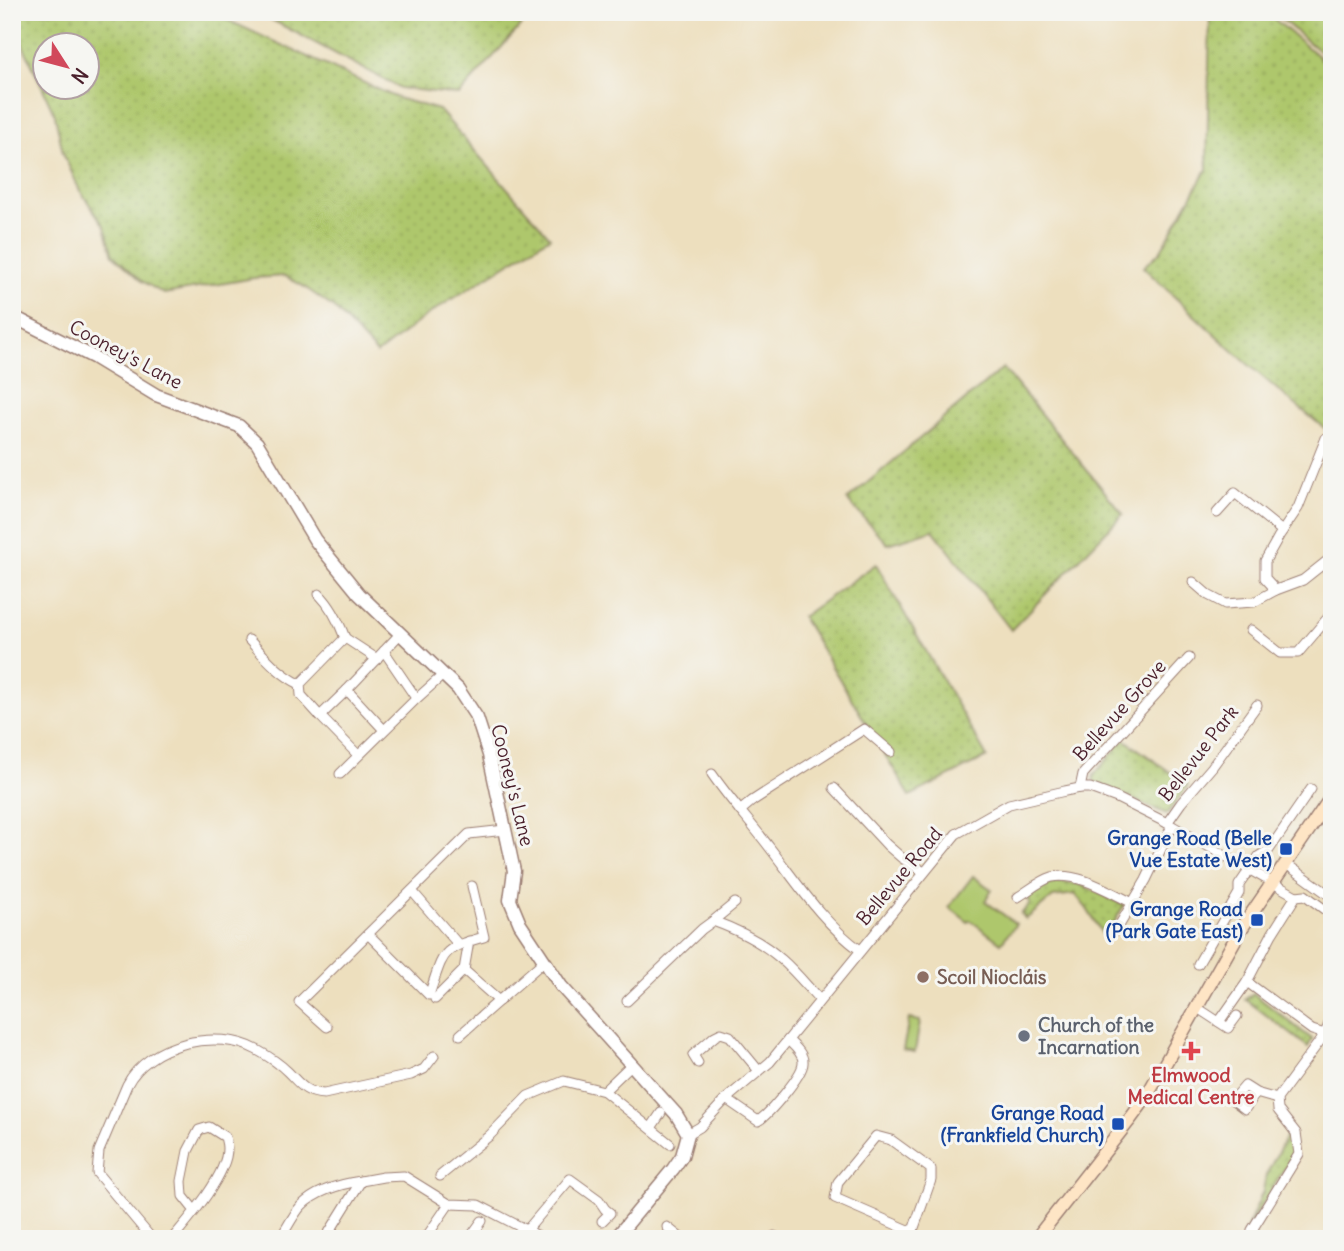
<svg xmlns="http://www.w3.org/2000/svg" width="1344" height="1251" viewBox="0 0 1344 1251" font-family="Delius,sans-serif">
<defs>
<pattern id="green-dots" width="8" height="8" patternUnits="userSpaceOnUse" patternTransform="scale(1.75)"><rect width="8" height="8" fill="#aec76c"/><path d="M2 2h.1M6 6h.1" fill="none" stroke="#97aa5e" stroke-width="1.8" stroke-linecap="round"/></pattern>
</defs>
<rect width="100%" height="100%" fill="#f6f6f2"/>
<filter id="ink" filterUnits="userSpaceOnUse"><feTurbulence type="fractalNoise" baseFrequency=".0143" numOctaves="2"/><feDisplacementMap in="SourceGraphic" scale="14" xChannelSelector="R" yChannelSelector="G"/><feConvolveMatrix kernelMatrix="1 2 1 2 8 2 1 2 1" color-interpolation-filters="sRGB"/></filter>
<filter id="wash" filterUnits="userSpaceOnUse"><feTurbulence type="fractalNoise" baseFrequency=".00686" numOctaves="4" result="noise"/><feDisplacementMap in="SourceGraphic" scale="28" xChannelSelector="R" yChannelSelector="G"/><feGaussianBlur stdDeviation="1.57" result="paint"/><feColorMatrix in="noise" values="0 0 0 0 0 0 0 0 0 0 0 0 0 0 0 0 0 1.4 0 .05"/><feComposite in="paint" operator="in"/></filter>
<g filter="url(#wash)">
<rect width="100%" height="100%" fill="#eddfbe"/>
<g fill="url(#green-dots)" stroke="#7c734c" stroke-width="2" fill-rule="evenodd">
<path d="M12,12H210L397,98L439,110L550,237L427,315L377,354L334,308L306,288L285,276L254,278L164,294L142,281L113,255L105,227L79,189L63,153L55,115L12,21ZM46,46H88V88H46Z"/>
<path d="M257,12H533L459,95L400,88Z"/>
<path d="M1210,12H1266L1332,68V434C1266,383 1204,325 1143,267L1160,252L1207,169Z"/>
<path d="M1273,12H1332V62Z"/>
<path d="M1003,368L1123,514L1011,630L933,530L888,544L847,500Z"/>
<path d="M876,564L987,757L910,796L802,617Z"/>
<path d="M1124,739L1188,785L1167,814L1097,784L1093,779L1094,775Z"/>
<path d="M1054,882L1079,884L1124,905L1105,938L1087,909L1075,894L1053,897L1026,919L1021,914L1030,904L1028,897Z"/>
<path d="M1254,994L1312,1039L1308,1047L1245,999Z"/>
<path d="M1288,1133L1291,1134L1293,1155L1246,1231L1263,1191L1266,1175Z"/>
</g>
<g fill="#aec76c" stroke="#7c734c" stroke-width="2">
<path d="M973,876L992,890L985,901L1016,924L1001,943L970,920L968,922L949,907Z"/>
<path d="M909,1019L920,1021L915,1052L903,1050Z"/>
</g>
</g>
<g filter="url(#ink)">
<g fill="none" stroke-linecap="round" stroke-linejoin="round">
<defs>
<g id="minor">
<path d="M1326,438L1298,508L1279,536L1265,561V578L1276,590L1303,580L1332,557"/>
<path d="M1217,513L1235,493L1282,531"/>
<path d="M1193,582L1208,595L1225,604L1254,602L1276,590"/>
<path d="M319,594C331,606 339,622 345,638"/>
<path d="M1251,630L1280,653H1298L1332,613"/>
<path d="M249,640C265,657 279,674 300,684"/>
<path d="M384,651L416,698"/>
<path d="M347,690L400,634"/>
<path d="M320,716L301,695L300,684L345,638L377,659"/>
<path d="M358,755L320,716L347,690L384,730"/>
<path d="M340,774L414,701L443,675"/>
<path d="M712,774C730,800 751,823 770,848C798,884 823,923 860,950"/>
<path d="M834,788L887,845L902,858L924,872"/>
<path d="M1080,788L1083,774L1189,658"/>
<path d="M740,811L752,801L864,729L891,752"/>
<path d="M1167,823L1181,803L1212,767L1257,705"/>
<path d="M1285,863L1332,897"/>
<path d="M412,891L458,944"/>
<path d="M1018,897C1028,891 1041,880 1052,877C1079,872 1109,892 1133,903"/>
<path d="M713,921L735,903"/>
<path d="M1116,931L1146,880L1172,826"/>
<path d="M368,934L429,995C444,953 439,949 484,937L472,886"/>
<path d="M469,941L464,970L499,1001"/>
<path d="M1198,964L1239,893V885L1259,856L1269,850L1311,789"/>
<path d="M1247,982L1312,1030L1325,1034L1332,1038"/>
<path d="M435,999L464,970"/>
<path d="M627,1001L702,929L713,921C738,930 761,941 781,959C795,971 807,986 819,999"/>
<path d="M1196,1007L1228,1028L1237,1016"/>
<path d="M1219,1022L1247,982L1272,934L1296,896L1305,895L1332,915"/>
<path d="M327,1027L299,1002L469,834L505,830"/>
<path d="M460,1035L544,961"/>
<path d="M698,1063L693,1055L715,1036L721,1033L730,1036L759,1071"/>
<path d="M604,1091L632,1064"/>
<path d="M1256,1093L1245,1109L1233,1100L1245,1086L1256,1093L1277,1099"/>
<path d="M726,1099L758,1121C768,1115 803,1075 803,1063C804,1054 794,1046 788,1040"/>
<path d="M651,1128L661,1113"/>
<path d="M688,1134L700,1127L726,1099L770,1062L956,834L1009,804L1065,791L1080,788H1090L1117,798L1167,823L1296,896"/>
<path d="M440,1176L489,1136L528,1096L564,1081L604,1091L670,1144"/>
<path d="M667,1227L682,1239"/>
<path d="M527,1230L570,1179L599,1200L605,1209L610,1213L602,1221"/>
<path d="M774,1236L781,1239"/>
<path d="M1259,1237L1252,1230L1299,1154L1296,1133L1278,1110L1277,1099L1325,1034L1332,1016"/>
<path d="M152,1239L97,1173L99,1151L127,1085C148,1043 218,1028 257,1050C268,1056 279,1063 288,1072C300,1084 305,1093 324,1094L411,1075L424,1069L434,1056"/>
<path d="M172,1239C189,1219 228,1174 227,1148C227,1144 226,1141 225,1137L209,1127L199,1130L188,1151L182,1181L183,1196L195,1211"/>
<path d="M280,1239C287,1228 293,1215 301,1206C317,1190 340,1184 361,1181"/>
<path d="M325,1239L361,1181L383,1177L404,1176L449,1204L478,1205L544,1239"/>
<path d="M425,1239L449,1204"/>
<path d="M469,1239L482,1221"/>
<path d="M910,1239L931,1180V1169L891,1140L876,1136L838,1182L835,1198L913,1232"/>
</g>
<path id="tertiary" d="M12,316L95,358L156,395L239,426L257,443L315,540L359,594L458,689L477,718L489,755L514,871L510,900L520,924L561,986L676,1114L688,1134L682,1156L673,1169L615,1239"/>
<path id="secondary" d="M1036,1239L1131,1118L1145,1099L1241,929L1332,796"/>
</defs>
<use href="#minor" stroke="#9c7f74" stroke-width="11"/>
<use href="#tertiary" stroke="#9c7f74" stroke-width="15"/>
<use href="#secondary" stroke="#9c7f74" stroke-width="15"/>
<use href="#minor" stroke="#fff" stroke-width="9"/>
<use href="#tertiary" stroke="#fff" stroke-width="12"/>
<use href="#secondary" stroke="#fee5c5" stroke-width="12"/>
</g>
</g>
<g fill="#1a4fb4" stroke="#f6f6f2" stroke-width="2.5">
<rect x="1279" y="842" width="14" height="14" rx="3.5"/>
<rect x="1250" y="913" width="14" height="14" rx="3.5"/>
<rect x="1111" y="1117" width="14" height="14" rx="3.5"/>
</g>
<circle fill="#8d6e63" stroke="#f6f6f2" stroke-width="2.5" cx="923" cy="977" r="7"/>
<circle fill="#6b7280" stroke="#f6f6f2" stroke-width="2.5" cx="1024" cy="1036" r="7"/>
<path fill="#e0444e" stroke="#f6f6f2" stroke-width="2.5" d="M1187.5 1040.5h7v7h7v7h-7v7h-7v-7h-7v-7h7z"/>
<g text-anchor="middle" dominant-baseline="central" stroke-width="6" stroke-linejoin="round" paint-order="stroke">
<g font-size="19" fill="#4a1f2b" stroke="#f6f6f2">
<text transform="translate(126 354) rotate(28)">Cooney's Lane</text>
<text transform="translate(1119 710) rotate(-48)">Bellevue Grove</text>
<text transform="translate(1198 753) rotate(-52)">Bellevue Park</text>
<text transform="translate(513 785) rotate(76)">Cooney's Lane</text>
<text transform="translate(899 876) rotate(-50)">Bellevue Road</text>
</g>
<g font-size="19" font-weight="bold" fill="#164399" stroke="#f6f6f2" text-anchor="end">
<text x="1272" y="838">Grange Road (Belle<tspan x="1272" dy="22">Vue Estate West)</tspan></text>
<text x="1243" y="909">Grange Road<tspan x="1243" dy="22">(Park Gate East)</tspan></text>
<text x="1104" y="1113">Grange Road<tspan x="1104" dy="22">(Frankfield Church)</tspan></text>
</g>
<g font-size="19" font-weight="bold" fill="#785e54" stroke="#f6f6f2" text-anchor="start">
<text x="937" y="977">Scoil Niocláis</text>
</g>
<g font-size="19" font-weight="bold" fill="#5b616d" stroke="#f6f6f2" text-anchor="start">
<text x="1038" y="1025">Church of the<tspan x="1038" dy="22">Incarnation</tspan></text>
</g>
<g font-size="19" font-weight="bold" fill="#be3a42" stroke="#f6f6f2">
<text x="1191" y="1075">Elmwood<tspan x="1191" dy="22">Medical Centre</tspan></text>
</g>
</g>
<rect width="1344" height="1251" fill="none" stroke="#f6f6f2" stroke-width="42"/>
<g transform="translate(66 66) rotate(126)"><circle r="33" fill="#f6f6f2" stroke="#b1a0a2" stroke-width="2"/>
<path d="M0-5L12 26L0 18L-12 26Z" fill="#d1495b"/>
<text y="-10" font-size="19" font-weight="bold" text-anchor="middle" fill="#4a1f2b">N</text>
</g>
</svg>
